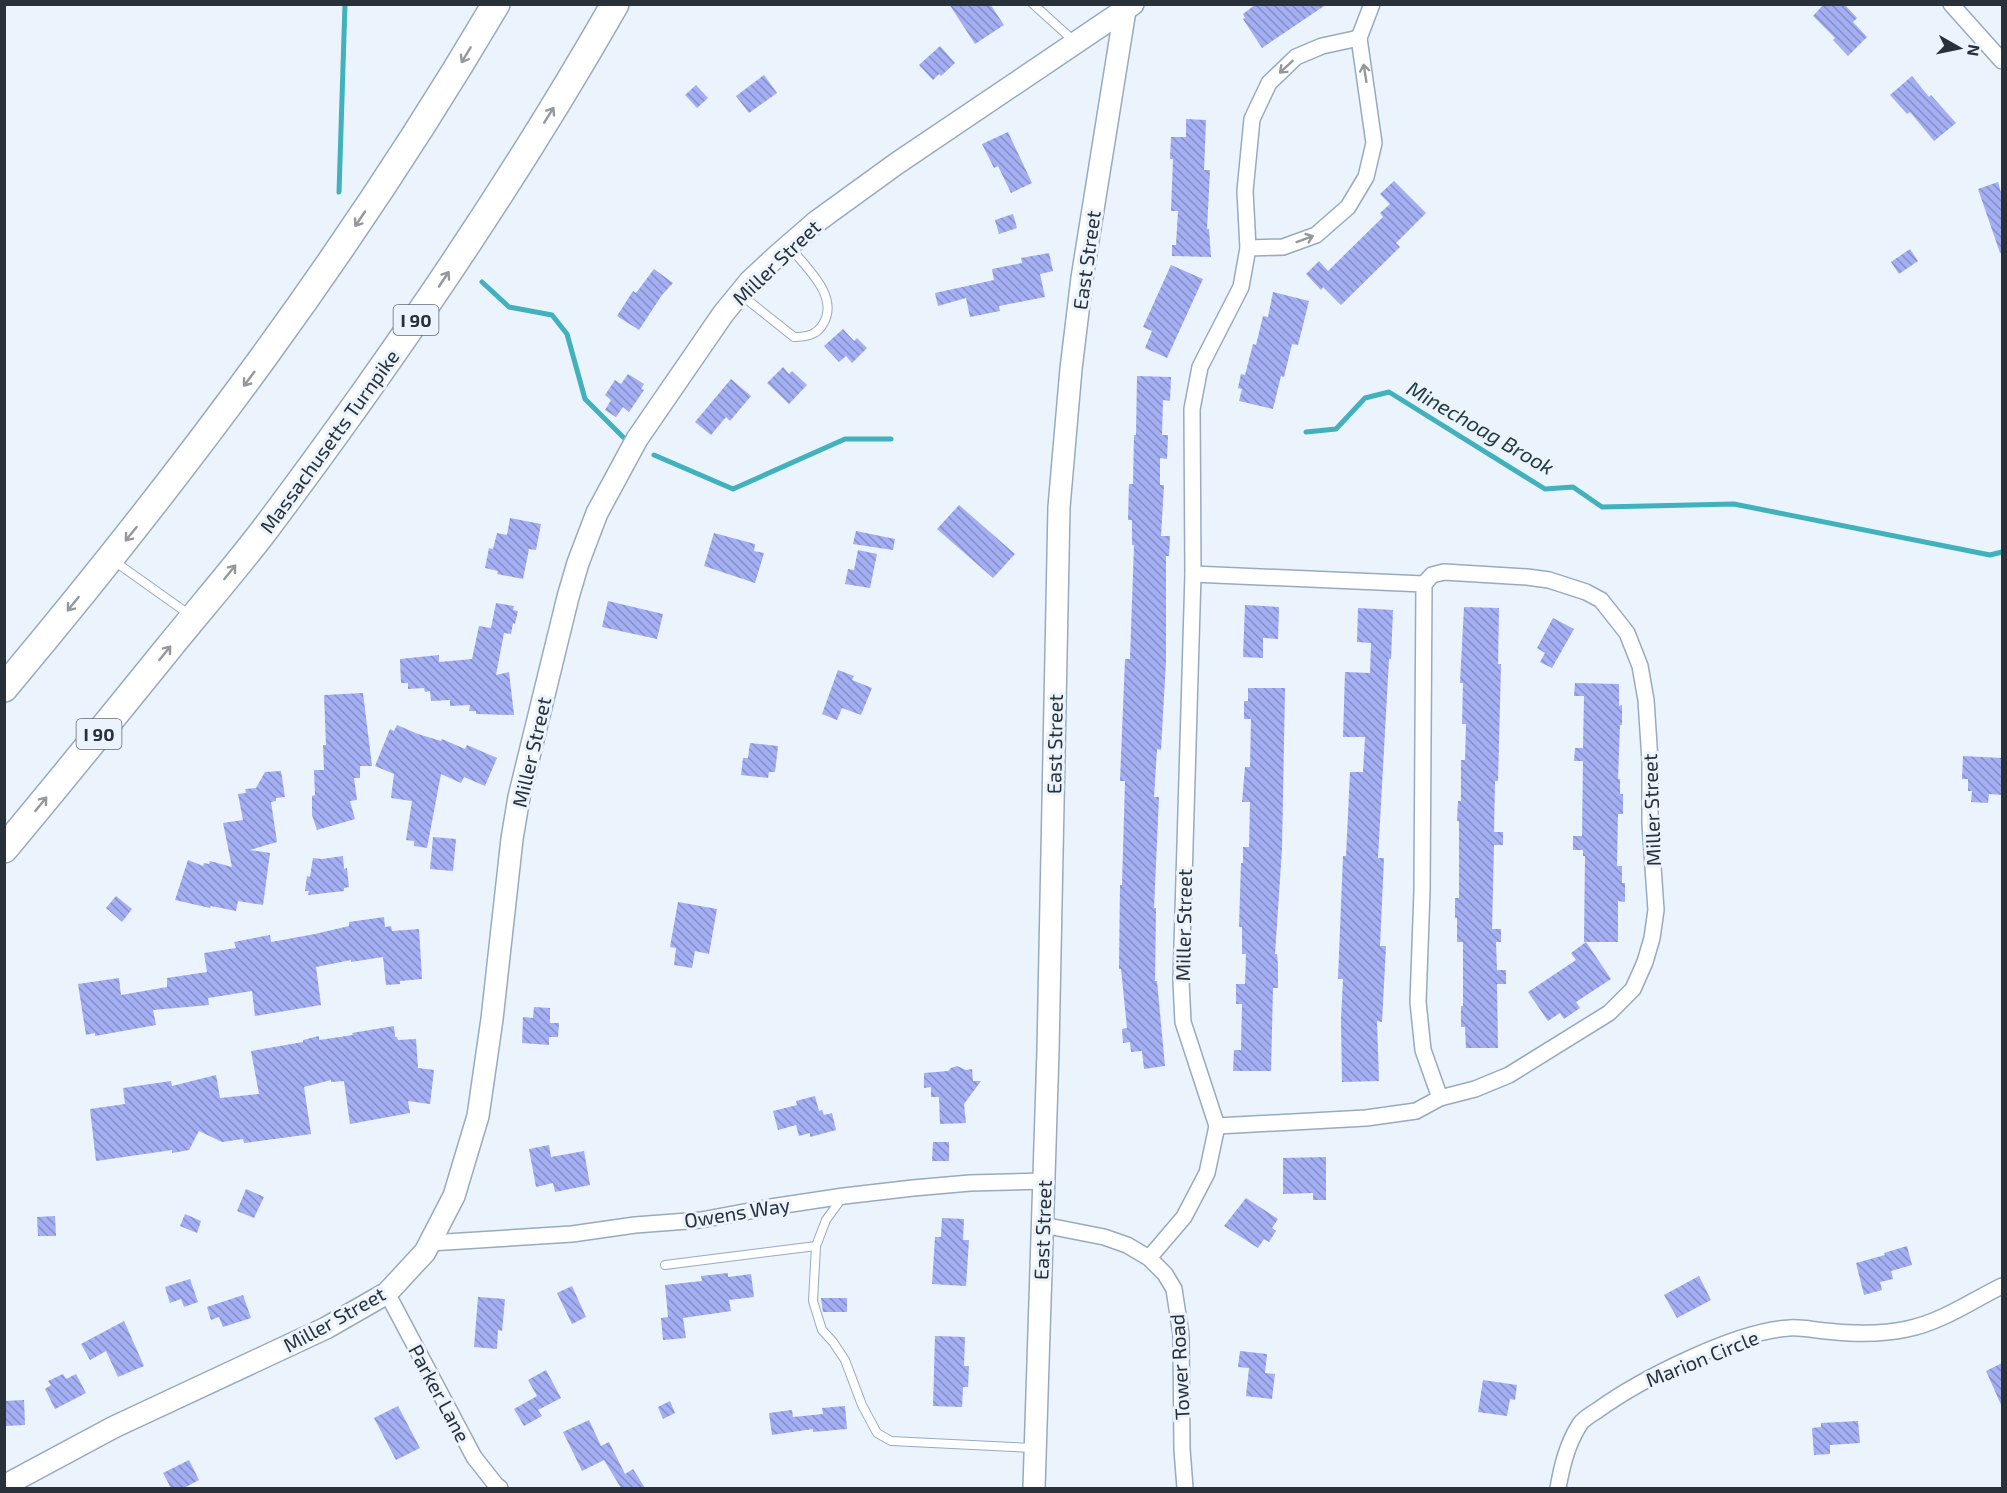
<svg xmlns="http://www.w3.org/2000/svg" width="2007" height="1493" viewBox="0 0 2007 1493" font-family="'Exo 2',sans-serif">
<defs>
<pattern id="building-back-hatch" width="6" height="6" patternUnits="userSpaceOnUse" patternTransform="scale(1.5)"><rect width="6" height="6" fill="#a3aef3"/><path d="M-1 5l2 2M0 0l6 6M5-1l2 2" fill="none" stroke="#858ec6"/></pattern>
</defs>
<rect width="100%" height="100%" fill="#ebf3fd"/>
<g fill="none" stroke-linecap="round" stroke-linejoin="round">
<g stroke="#41b1bd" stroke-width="5">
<path d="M339,192L345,4"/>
<path d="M482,282L509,307L552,315L567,334L585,399L623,437"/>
<path d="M1306,432L1336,429L1365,398L1389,392L1545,489L1573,487L1602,507L1734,504L1990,555L2002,552"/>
<path d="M654,455L733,489L845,439H891"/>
</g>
</g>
<g fill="url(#building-back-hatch)">
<path d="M949,4H990L1004,25L975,44Z"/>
<path d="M1256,4H1327L1262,48L1243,19L1245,18L1243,14Z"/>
<path d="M1824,4H1844L1857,18L1853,22L1867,37L1848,56L1833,40L1835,38L1813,16Z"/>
<path d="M940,46L955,63L941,76L939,74L933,80L919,65Z"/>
<path d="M764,75L777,93L749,113L736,96Z"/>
<path d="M1912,76L1929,97L1931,95L1956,123L1934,141L1910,112L1907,114L1890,95Z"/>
<path d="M696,85L708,98L697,108L685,95Z"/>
<path d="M1186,119L1206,120L1204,170H1210L1207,229H1209L1211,257L1172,256V245H1176L1178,211H1171L1173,159H1170L1171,137H1186Z"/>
<path d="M1008,132L1032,183L1011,193L998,166L994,168L982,144Z"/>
<path d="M1394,181L1426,213L1396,243L1400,247L1341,305L1323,287L1321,290L1306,274L1319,261L1328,271L1383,217L1380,213L1390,204L1380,194Z"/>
<path d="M1998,182L2002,196V253H2000L1978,189Z"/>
<path d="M1013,214L1017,228L999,234L995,220Z"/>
<path d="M1910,249L1918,261L1899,274L1891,262Z"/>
<path d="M1049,253L1053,271L1040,274L1045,297L999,306L1000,311L970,317L966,298L938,306L935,293L994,280L992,269L1022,263L1021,258Z"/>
<path d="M1171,265L1203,279L1167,358L1145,348L1152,331L1143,327Z"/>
<path d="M654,269L673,283L662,295L639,330L617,316L633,291L636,293Z"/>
<path d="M1273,292L1309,301L1298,345L1292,344L1284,377L1281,376L1273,409L1239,401L1242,389L1238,388L1241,374L1245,375L1253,344L1256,345L1263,316L1268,317Z"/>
<path d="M843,329L854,341L857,338L867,348L852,363L846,356L839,362L824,346Z"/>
<path d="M783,367L789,374L792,371L807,385L789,404L767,383Z"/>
<path d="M628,374L644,384L641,389L644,390L629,412L623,407L616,417L605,410L611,400L605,395L615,380L621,384Z"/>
<path d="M1137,376L1171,377L1170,401L1163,400L1162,435H1168L1167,459L1160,458V485H1164L1161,536H1170L1169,556H1166V661L1161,750L1157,749L1154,797H1159L1154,908H1156L1155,981H1157L1165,1066L1144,1069L1142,1051L1131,1052L1130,1042L1123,1043L1122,1029L1127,1028L1121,969H1119L1120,885H1122L1125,781H1120L1125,659H1130L1134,545H1132V520H1128L1129,484H1133L1134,435H1136Z"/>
<path d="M731,379L751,396L730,421L726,417L711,435L695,422Z"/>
<path d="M959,505L1015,554L993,578L937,529Z"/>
<path d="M510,518L541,524L536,550L529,549L523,579L497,574L498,571L485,568L489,548L493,549L497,533L507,535Z"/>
<path d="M856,531L895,539L893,550L853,544Z"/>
<path d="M714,533L755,544L754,551L764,553L755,583L704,566Z"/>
<path d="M858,550L877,554L870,588L845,584L848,569L854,570Z"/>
<path d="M608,601L663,614L657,639L602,627Z"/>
<path d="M496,603L514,606L513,610L518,611L515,624L513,623L511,634L504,633L496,675L509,672L514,715L476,714V711H469L470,705L450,706V700L431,701L430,691L425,692L424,688L408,689V683H401L400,659L439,655V662L472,659L479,626L491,628Z"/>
<path d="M1245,605L1279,607L1278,639L1263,638V658L1243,657Z"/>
<path d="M1464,607L1499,608L1498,664H1501L1498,781H1495L1494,832H1503V845H1494L1492,929H1501V942H1496L1497,970H1506V984H1497L1498,1048H1466L1465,1027H1461V1006H1463V942H1457V918H1455V898H1459V821H1457L1458,801H1461V760H1465L1466,724H1462L1463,683H1460Z"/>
<path d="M1358,608L1393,610L1391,659H1389L1378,858H1384L1380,946H1386L1382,1022L1377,1021L1379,1081L1342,1082L1341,1020L1343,979H1338L1343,856H1346L1350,772H1363L1365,737H1343L1345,672L1370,673L1371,643L1357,642Z"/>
<path d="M1553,618L1574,629L1552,668L1540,662L1545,653L1537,648Z"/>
<path d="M838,670L854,676L852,680L872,688L861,715L842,708L837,720L822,714Z"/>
<path d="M1575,683L1619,684V706L1622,705V725H1620L1618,779H1620V794H1623V814H1618L1617,866H1622V883H1625V902L1618,901V942H1584L1585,856H1583V850H1573V836H1582L1583,761H1574L1575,748H1583L1584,696H1574Z"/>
<path d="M1248,688H1285L1282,849L1275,954H1277L1278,966V988H1273L1271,1071H1233L1234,1050H1241L1242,1004H1236V984H1245L1246,954H1242V927H1239L1241,863H1243V847H1249L1250,802H1242L1245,767H1250L1251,719H1244V701H1248Z"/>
<path d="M363,693L372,766H360V778H354L357,800L350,801L355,819L317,830L312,815V796L315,795L314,770H324L323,745H326L324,695Z"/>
<path d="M397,725L418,734L441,741L442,739L465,749L467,745L497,758L485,786L464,777L461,783L441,774L427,848L414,846V841L406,840L412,801L391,798L394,774L375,766L390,729L394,731Z"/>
<path d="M750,743L778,746L775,772H769L768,778L741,775L743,758H748Z"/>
<path d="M1963,756L2002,758V795L1989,794L1988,803L1971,802L1972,791H1968V779H1962Z"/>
<path d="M281,771L285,797L276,798V801L271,802L277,842L250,850L270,853L263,905L238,901L236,911L211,906L210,908L175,900L188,860L203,866L204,863L209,864L210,861L232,867L223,823L243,820L238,794L246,793L245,789L256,788L265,772Z"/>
<path d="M433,837L456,839L453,871L430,869Z"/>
<path d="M343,856L344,869L347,868L349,887L344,888V891L308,895L309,891H305L307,876L310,877L313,858L322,859Z"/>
<path d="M116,896L132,909L122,922L106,908Z"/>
<path d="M678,902L717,909L709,954L695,951L692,968L674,965L676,948L670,947Z"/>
<path d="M384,917L385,927L391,926L392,931L419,929L422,979L400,981V984L386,985L383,957L351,962V960L316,967L321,1005L255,1016L252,991L208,998L209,1005L153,1010L156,1025L95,1036V1033L86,1035L78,984L119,978L121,995L167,987V978L207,972L204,953L236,948L234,942L270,935L271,942L315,934L349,926V922Z"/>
<path d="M1586,942L1611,979L1576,1002L1580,1008L1564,1019L1560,1013L1548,1021L1528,992L1576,960L1571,953Z"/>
<path d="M534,1007L550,1008V1023H559L558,1037H549V1045L522,1043L523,1017L533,1018Z"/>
<path d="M394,1026L395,1037H397L398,1040L416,1039L418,1068L434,1070L430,1104L408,1101L410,1113L350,1124L344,1081L331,1082V1080L304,1087L311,1134L244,1143L243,1139L222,1142L199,1131L189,1150L172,1153V1150L96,1161L90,1109L125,1104L123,1088L171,1081L172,1086L216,1075L220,1098L259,1094L251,1051L303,1042V1040L319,1036V1040L353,1035L352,1033Z"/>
<path d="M957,1066L966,1070L972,1069L973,1081H981L964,1104L966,1123L940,1124L939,1097H931V1087L924,1088V1073L948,1071L951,1068Z"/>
<path d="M815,1096L819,1111L822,1110L824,1115L832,1113L836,1130L810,1137V1133L799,1136L796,1125L778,1130L773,1111L797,1105L796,1101Z"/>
<path d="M933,1142H949V1161H932Z"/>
<path d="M549,1145L551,1157L584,1151L590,1185L555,1192L553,1183L536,1187L529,1149Z"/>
<path d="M1326,1157V1200H1313V1193L1283,1194V1158Z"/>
<path d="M246,1189L264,1197L254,1218L237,1211Z"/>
<path d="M1246,1198L1278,1219L1272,1228L1276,1231L1269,1242L1264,1239L1258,1248L1224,1226Z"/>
<path d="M185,1214L201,1221L197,1233L180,1226Z"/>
<path d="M55,1216L56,1236H38L37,1217Z"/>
<path d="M942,1218L964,1219L963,1240H969L966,1286L932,1284L935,1237H941Z"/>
<path d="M1907,1246L1912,1265L1891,1271L1893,1279L1880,1282L1882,1290L1864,1295L1856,1263L1885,1255L1884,1253Z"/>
<path d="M728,1273V1277L751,1274L754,1297L729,1300L731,1311L683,1318L686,1338L663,1340L661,1318L668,1317L665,1285L702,1281L701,1276Z"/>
<path d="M1699,1276L1711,1300L1677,1318L1664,1295Z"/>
<path d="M190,1279L198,1302L184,1307L181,1299L170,1303L165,1287Z"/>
<path d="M572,1286L586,1317L572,1324L557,1293Z"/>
<path d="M243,1295L251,1318L223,1327L219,1317L211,1320L207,1307Z"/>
<path d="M478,1297L505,1299L502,1331L498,1330L497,1349L474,1347Z"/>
<path d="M821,1298H847V1312H823Z"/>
<path d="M124,1321L144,1366L118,1377L106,1351L90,1360L81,1344Z"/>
<path d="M935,1336L965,1337L964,1366H969L968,1387H963L962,1407L933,1406Z"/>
<path d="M1240,1351L1267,1354L1265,1373L1275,1374L1272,1399L1246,1396L1249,1368L1238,1367Z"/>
<path d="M2002,1363V1407L1986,1371Z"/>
<path d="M546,1370L561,1398L538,1410L542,1416L524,1426L514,1409L537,1396L528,1380Z"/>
<path d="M63,1374L66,1379L76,1374L86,1393L55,1409L45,1389L51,1385L48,1381Z"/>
<path d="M1483,1380L1517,1385L1515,1400L1510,1399L1507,1416L1478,1412Z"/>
<path d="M24,1400L25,1425L4,1426V1401Z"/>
<path d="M670,1401L675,1413L663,1419L658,1407Z"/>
<path d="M398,1406L420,1448L396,1460L374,1418Z"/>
<path d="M845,1406L847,1429L813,1432V1429L772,1435L769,1413L792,1410L793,1417L823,1414L822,1408Z"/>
<path d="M589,1420L601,1446L609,1442L625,1474L633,1469L645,1488H621L604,1460L582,1471L563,1432Z"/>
<path d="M1858,1421L1860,1443L1830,1445V1454L1814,1455L1812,1428L1821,1427V1423Z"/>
<path d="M189,1460L199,1480L184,1488H171L163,1473Z"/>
</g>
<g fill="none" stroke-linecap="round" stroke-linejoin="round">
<defs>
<g id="lane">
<path d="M1033,4L1074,41"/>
<path d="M740,294L794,337C806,337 817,335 823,324C840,296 806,268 790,247"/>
<path d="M114,561L190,615"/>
<path d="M842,1198L826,1220L816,1246L813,1301L822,1330L833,1342L845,1360L862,1405L877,1433L891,1441L1033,1448"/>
<path d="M665,1265L816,1246"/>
</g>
<g id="street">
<path d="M1951,4L2002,61"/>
<path d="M1248,248L1283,247L1316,235L1348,207L1366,177L1374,143L1359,38L1372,4"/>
<path d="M1193,574L1424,584L1422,891L1418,1002L1423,1050L1440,1098L1416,1111L1366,1118L1217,1126"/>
<path d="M1424,584L1432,575L1444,572L1527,577L1549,580L1586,592L1601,600L1627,633L1640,666L1646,700L1650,761V823L1656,910L1652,938L1645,962L1633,989L1609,1013L1509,1075L1475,1089L1440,1098"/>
<path d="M1043,1225L1104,1237L1127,1245L1149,1258L1165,1274L1174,1289L1181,1335L1182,1449L1185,1488"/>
<path d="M430,1243L572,1234L635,1225L701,1220L771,1207L844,1196L913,1188L970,1183L1044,1181"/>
<path d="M1149,1258L1184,1217L1207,1173L1217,1126L1183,1022L1181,981L1193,574L1192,409L1200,367L1241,287L1248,248L1245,191L1252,119L1269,83L1296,57L1322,46L1359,38"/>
<path d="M387,1293L474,1457L496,1485L500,1488"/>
<path d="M1558,1488C1562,1466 1567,1444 1580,1424C1584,1418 1592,1414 1598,1410C1641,1379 1736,1331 1789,1328C1801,1327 1814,1330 1826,1331C1853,1334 1880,1335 1907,1329C1942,1322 1971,1301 2002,1286"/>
</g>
<g id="secondary">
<path d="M4,1486L114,1427L326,1328L387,1293L425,1252L454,1196L478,1116L492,1019L512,839L519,797L568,597L578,563L597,513L637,439L723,314L750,281L778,255L816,222L896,164L1133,4"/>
<path d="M1034,1488L1048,1051L1059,507L1071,369L1082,278L1126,4"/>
</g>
<g id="highway">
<path d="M4,688C185,472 353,247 496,4"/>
<path d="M4,849C60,782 115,714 170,646C201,608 233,571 263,532C390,363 510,188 615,4"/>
</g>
</defs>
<use href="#lane" stroke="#98aac0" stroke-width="10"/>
<use href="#street" stroke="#98aac0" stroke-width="18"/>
<use href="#secondary" stroke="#98aac0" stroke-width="24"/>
<use href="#highway" stroke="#98aac0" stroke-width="30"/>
<use href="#lane" stroke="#fff" stroke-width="8"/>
<use href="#street" stroke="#fff" stroke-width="15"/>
<use href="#secondary" stroke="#fff" stroke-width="21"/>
<use href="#highway" stroke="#fff" stroke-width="27"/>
</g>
<defs><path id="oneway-shaft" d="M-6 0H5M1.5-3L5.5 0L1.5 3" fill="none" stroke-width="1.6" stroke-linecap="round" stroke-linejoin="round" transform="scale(1.5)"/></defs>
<g stroke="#94989c">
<use href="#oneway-shaft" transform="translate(466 55) rotate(121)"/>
<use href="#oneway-shaft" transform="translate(1286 67) rotate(137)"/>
<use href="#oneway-shaft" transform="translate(1365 73) rotate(-99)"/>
<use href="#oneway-shaft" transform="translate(549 115) rotate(-58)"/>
<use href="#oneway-shaft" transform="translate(360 219) rotate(124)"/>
<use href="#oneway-shaft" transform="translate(1305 239) rotate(-20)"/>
<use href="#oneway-shaft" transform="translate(444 279) rotate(-56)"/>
<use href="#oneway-shaft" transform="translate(249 379) rotate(127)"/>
<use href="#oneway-shaft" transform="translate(131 534) rotate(129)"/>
<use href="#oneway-shaft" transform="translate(230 572) rotate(-51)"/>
<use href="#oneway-shaft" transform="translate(73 604) rotate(129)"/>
<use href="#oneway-shaft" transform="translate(165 653) rotate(-51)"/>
<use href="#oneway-shaft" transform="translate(41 804) rotate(-51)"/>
</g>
<g text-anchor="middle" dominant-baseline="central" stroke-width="6" stroke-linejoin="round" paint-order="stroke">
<g fill="#ebf3fd" stroke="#626a74" stroke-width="1.5">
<rect x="393.5" y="305" width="45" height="30" rx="4.5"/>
<rect x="76.5" y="719" width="45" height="30" rx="4.5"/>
</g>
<g font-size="18" font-weight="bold" fill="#283039">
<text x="416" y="320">I 90</text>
<text x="99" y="734">I 90</text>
</g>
<g font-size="20" fill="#283039" stroke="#ebf3fd">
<text transform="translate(1086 260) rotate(-82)">East Street</text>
<text transform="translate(776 262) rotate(-44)">Miller Street</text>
<text transform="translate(329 441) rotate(-54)">Massachusetts Turnpike</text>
<text transform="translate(1054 744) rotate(-89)">East Street</text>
<text transform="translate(531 752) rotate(-77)">Miller Street</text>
<text transform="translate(1651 810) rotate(-92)">Miller Street</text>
<text transform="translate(1183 925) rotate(-89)">Miller Street</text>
<text transform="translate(737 1212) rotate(-9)">Owens Way</text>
<text transform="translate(1042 1230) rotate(-88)">East Street</text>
<text transform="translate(334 1319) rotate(-29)">Miller Street</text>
<text transform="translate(1702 1358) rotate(-22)">Marion Circle</text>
<text transform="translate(1179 1367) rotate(-93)">Tower Road</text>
<text transform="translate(440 1393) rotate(62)">Parker Lane</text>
</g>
<g font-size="21" font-style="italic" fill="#223b3e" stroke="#ebf3fd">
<text transform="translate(1481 427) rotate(30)">Minechoag Brook</text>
</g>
</g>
<rect width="2007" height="1493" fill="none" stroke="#283039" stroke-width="12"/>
<g transform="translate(1959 48) rotate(99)" stroke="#ebf3fd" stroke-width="4.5" paint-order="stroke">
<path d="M0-4.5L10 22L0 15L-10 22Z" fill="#283039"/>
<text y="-9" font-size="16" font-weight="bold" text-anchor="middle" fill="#283039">N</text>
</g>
</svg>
